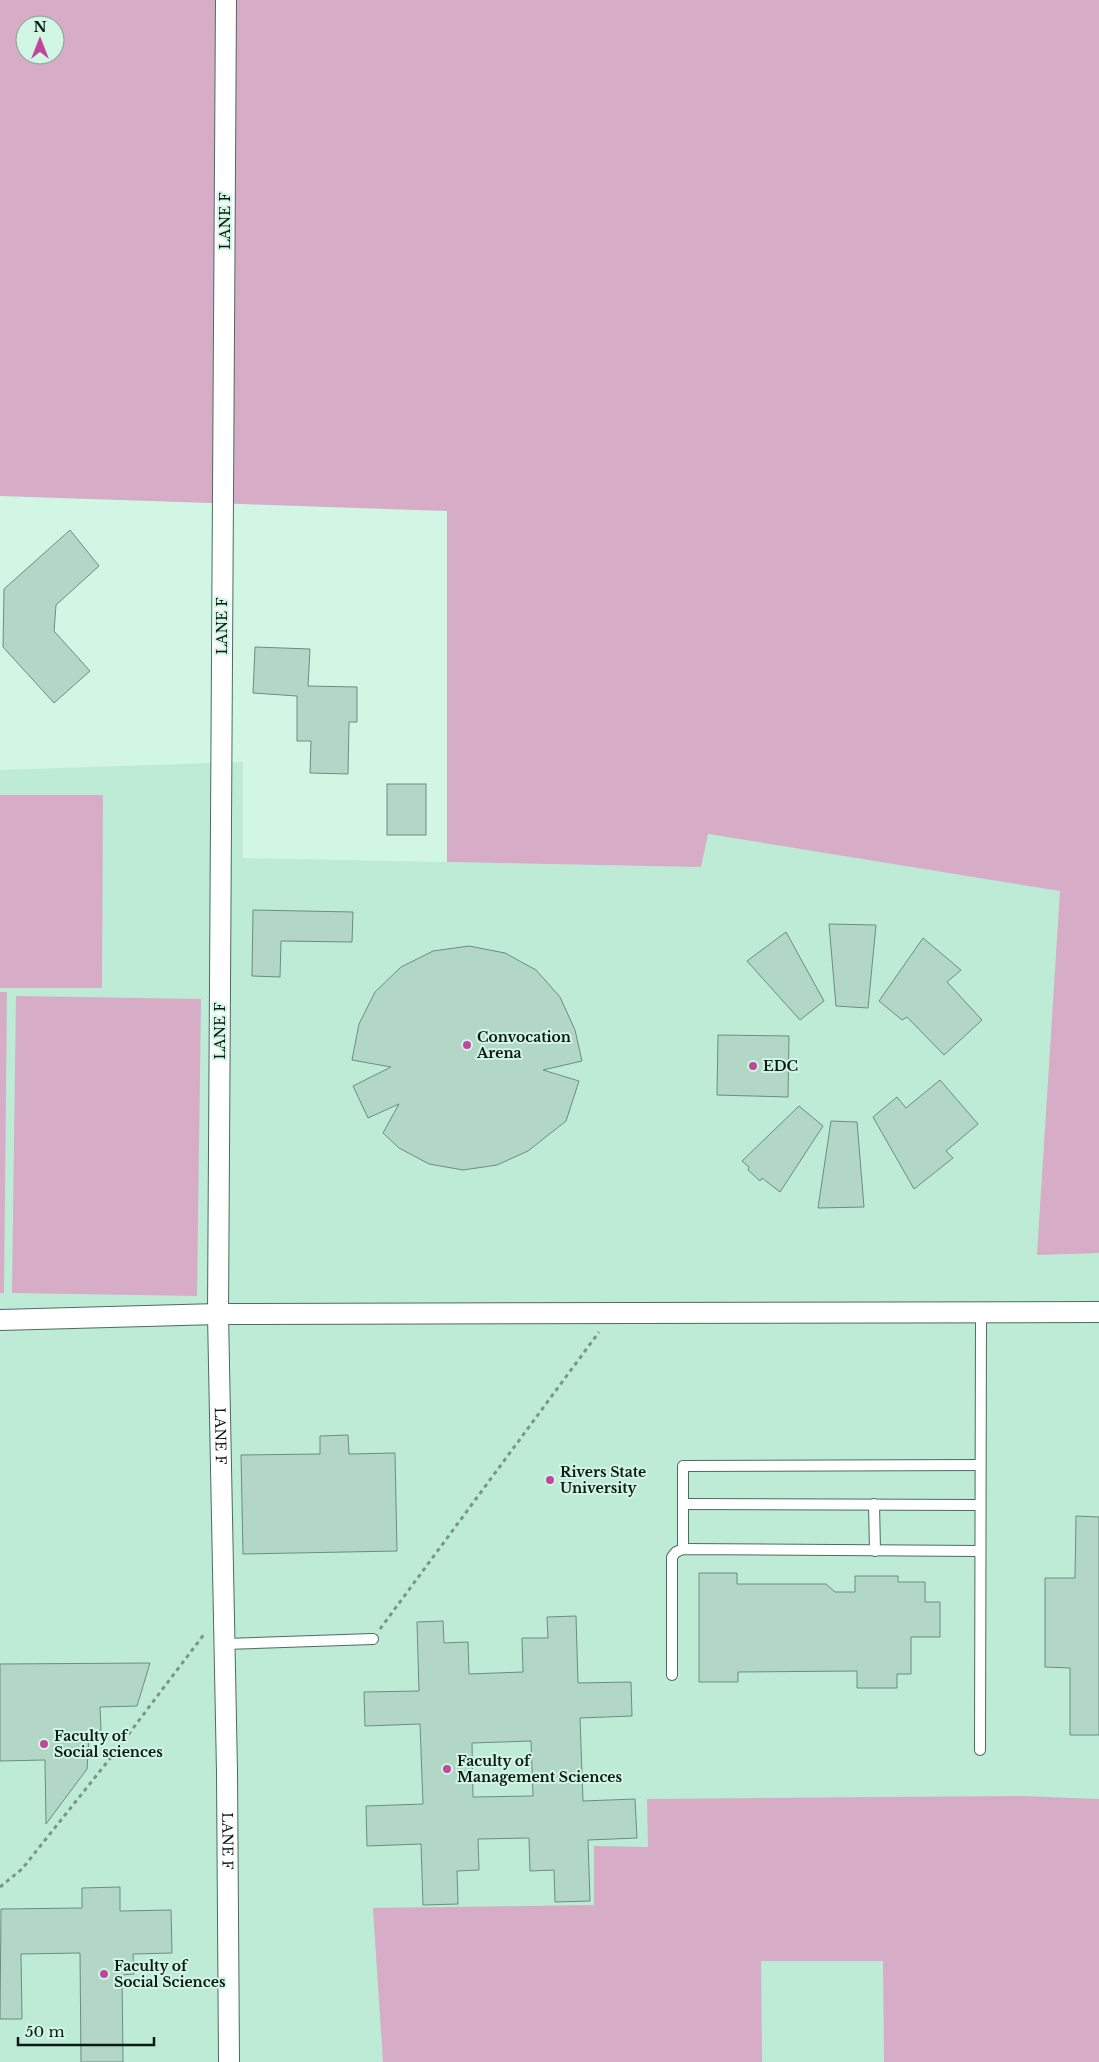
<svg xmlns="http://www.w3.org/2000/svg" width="1099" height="2062" viewBox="0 0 1099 2062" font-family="'Libre Baskerville',serif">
<rect width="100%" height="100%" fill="#d1f6e4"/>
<path fill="#bdebd5" d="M243,762V858L701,867L707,834L1099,897V2062H0V770Z"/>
<g fill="#d6acc6" fill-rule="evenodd">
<path d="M0,0H1099V1253L1037,1255L1060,891L708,834L701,867L447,862V511L0,496ZM25,25H55V55H25Z"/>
<path d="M0,795H103L102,988H0Z"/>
<path d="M0,992H7L4,1293H0Z"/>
<path d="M16,996L201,999L197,1296L12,1293Z"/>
<path d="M1020,1796L1099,1799V2062H884L883,1961H761L762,2062H383L373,1908L594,1905V1846L648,1847L647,1799Z"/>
</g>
<g fill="#b3d7c6" stroke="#6b8e7e" fill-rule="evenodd">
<path d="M70,530L99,566L56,605L54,631L90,671L54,703L3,647L4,589Z"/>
<path d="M255,647L310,649L308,686L357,687V722H349L348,774L310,773L311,741H297V696L253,693Z"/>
<rect x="387" y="784" width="39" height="51"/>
<path d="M253,910L353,912L352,942L281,941L280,977L252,976Z"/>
<path d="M829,924L876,925L868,1008L836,1006Z"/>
<path d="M786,932L824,1001L800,1020L747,961Z"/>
<path d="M923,938L961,970L947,982L982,1020L944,1055L907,1017L902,1020L879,1001Z"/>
<path d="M469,946L505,953L536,970L560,997L575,1030L582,1061L543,1070L579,1081L566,1121L528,1151L497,1165L463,1170L429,1164L399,1148L383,1133L399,1104L368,1118L353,1086L391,1067L352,1060L359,1024L375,992L401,967L433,951Z"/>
<path d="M718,1035L789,1036L788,1097L717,1095Z"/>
<path d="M940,1080L978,1124L946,1151L953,1158L914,1189L873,1117L897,1097L906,1108Z"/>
<path d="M799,1106L823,1126L780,1192L762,1178L760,1181L748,1170L749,1167L742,1161Z"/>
<path d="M831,1121L857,1122L864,1207L818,1208Z"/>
<path d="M348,1435L349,1454L395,1453L397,1551L243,1554L241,1455L320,1454V1436Z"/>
<path d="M1076,1516L1099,1517V1735H1070V1668L1045,1667V1578H1075Z"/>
<path d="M699,1573H737V1584H826L835,1592H855V1576H898V1582H925V1602H940V1637H911V1674H897V1688H857V1671L738,1672V1682H699Z"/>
<path d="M576,1616L578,1683L631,1682L632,1716L580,1718L583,1801L635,1799L637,1838L588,1840L590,1901L555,1902L554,1870L530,1871L529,1838L478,1839L479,1870L457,1871L458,1904L423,1905L421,1844L367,1846L366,1806L423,1804L420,1724L365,1726L364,1692L419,1691L417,1622L443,1621L444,1643L468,1642L469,1674L523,1672L522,1638H548L547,1617ZM531,1741L533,1796L473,1797L472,1743Z"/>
<path d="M150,1663L137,1706L100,1707L101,1730L89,1739L87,1769L46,1824L45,1760L0,1761V1664Z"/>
<path d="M120,1887V1911L171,1910L172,1953L133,1954L134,1974L122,1975L123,2062H81L80,1953L21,1954L22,2019H0L1,1909L82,1908V1888Z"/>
</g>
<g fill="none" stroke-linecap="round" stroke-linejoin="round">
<defs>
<g id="lane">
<path d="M683,1504L980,1505"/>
<path d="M874,1504L875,1551"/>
<path d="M683,1549V1466L980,1465"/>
<path d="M225,1644L373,1639"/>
<path d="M672,1675V1557L676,1552L683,1549L980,1551"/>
<path d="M980,1750L981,1313"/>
</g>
<g id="street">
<path id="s1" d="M226,0L218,1314L227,1772L229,2062"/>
<path d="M0,1320L218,1314L1099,1312"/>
</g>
</defs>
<use href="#lane" stroke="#4c6d5e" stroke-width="12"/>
<use href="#street" stroke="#4c6d5e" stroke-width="22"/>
<g stroke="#7b9689" stroke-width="3" stroke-dasharray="4 4" stroke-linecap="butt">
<path d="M380,1629L599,1332"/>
<path d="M0,1887L22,1869L112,1756L205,1633"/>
</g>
<use href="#lane" stroke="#fff" stroke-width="10"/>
<use href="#street" stroke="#fff" stroke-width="20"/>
</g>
<g fill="#c0489c" stroke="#d1f6e4" stroke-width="2">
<circle cx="467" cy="1045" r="5"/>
<circle cx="753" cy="1066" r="5"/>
<circle cx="550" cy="1480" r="5"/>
<circle cx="44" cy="1744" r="5"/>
<circle cx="447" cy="1769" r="5"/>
<circle cx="104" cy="1974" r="5"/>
</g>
<g text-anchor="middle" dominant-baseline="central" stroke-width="4" stroke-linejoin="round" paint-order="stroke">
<g font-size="14" fill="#0c1913" stroke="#d1f6e4">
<text transform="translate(225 221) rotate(-90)">LANE F</text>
<text transform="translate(222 626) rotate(-90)">LANE F</text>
<text transform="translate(220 1031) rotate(-90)">LANE F</text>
<text stroke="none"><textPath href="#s1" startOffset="1436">LANE F</textPath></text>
<text stroke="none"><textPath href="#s1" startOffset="1841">LANE F</textPath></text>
</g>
<g font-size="14" font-weight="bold" fill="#0c1913" stroke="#d1f6e4" text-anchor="start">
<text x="477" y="1037">Convocation<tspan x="477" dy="16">Arena</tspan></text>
<text x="763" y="1066">EDC</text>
<text x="560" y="1472">Rivers State<tspan x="560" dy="16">University</tspan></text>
<text x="54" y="1736">Faculty of<tspan x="54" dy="16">Social sciences</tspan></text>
<text x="457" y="1761">Faculty of<tspan x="457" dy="16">Management Sciences</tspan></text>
<text x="114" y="1966">Faculty of<tspan x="114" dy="16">Social Sciences</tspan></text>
</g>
</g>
<g transform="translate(40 40)"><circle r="24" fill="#d1f6e4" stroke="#829e90"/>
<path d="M0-4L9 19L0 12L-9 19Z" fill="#c0489c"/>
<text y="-8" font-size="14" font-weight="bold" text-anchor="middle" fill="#0c1913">N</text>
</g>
<path d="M18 2037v8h136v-8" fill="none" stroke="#0c1913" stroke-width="2.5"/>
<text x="25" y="2037" font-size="15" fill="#0c1913" stroke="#d1f6e4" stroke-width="4" paint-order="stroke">50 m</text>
</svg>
